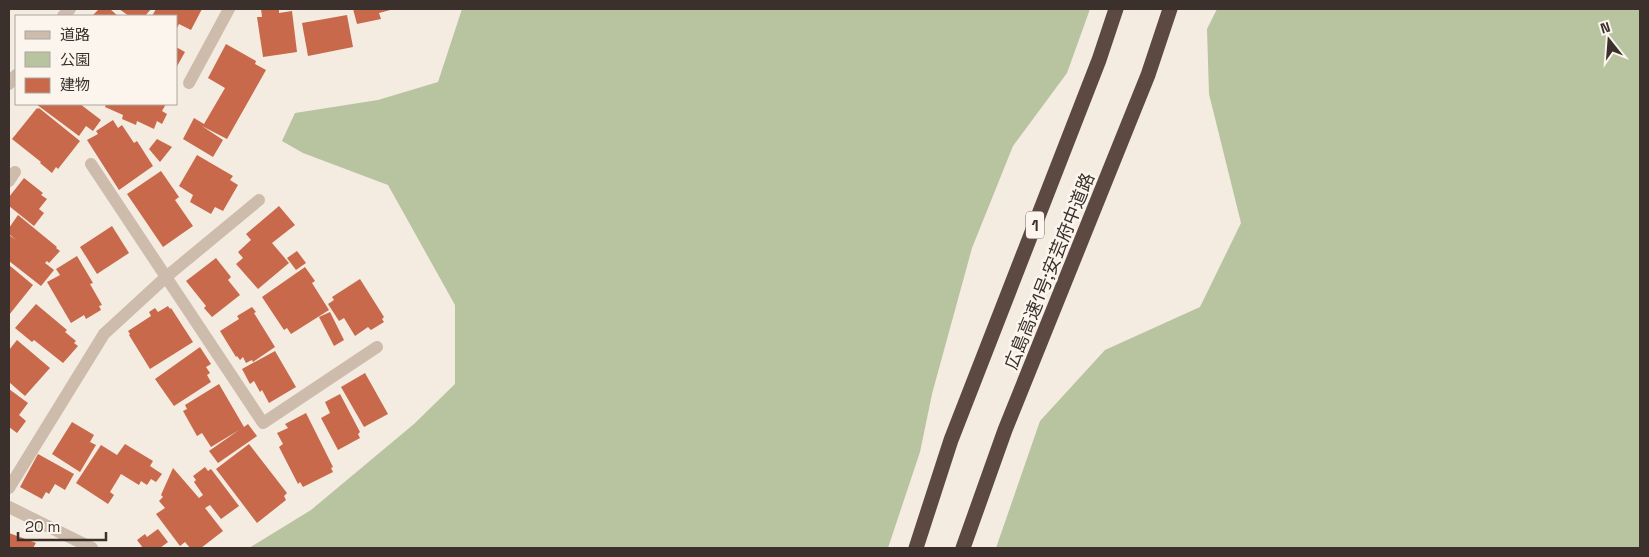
<svg xmlns="http://www.w3.org/2000/svg" width="1649" height="557" viewBox="0 0 1649 557" font-family="'Space Grotesk','Noto Sans JP',sans-serif">
<rect width="100%" height="100%" fill="#f4ebe1"/>
<g fill="#b8c4a0">
<path d="M462,9H1090L1067,73L1013,146L972,248L932,394L920,452L888,548H249L311,510L414,424L455,384V305L388,185L303,153L282,141L295,113L378,100L438,82Z"/>
<path d="M1217,9H1640V548H996L1040,421L1105,350L1200,307L1241,223L1209,94L1207,29Z"/>
</g>
<g fill="#c8694b">
<path d="M99,9H110L118,16H92Z"/>
<path d="M119,9H151L145,16H129Z"/>
<path d="M156,9H202L191,30L179,24L176,30V16H152Z"/>
<path d="M261,9H279V13L292,11L297,52L263,57L257,17H262Z"/>
<path d="M353,9H394L379,13L381,19L357,24Z"/>
<path d="M347,15L353,47L308,56L302,23Z"/>
<path d="M226,44L256,61L255,64L266,70L227,139L202,126L223,140L213,157L183,139L194,118L204,124L225,88L208,78Z"/>
<path d="M176,47L185,52L176,68Z"/>
<path d="M36,104H80L101,120L93,131L86,126L79,136Z"/>
<path d="M106,104H166L162,111L167,114L162,124L157,121L154,129L137,121L136,125L122,119L123,115L105,107Z"/>
<path d="M37,108L38,109L39,108L80,141L58,169L56,167L52,173L40,163L41,162L12,139Z"/>
<path d="M113,120L118,128L122,125L134,143L137,141L153,166L119,190L87,140L98,134L96,131Z"/>
<path d="M157,139L172,147L160,162L149,149Z"/>
<path d="M197,155L233,176L230,180L238,185L223,211L215,207L211,214L190,202L193,195L179,186Z"/>
<path d="M161,171L179,197L175,200L193,226L163,247L127,194Z"/>
<path d="M24,178L43,193L41,195L47,199L39,209L44,213L34,226L9,206V197Z"/>
<path d="M279,206L295,225L272,243L289,263L258,289L236,264L243,258L238,252L251,240L246,234Z"/>
<path d="M18,215L57,247L56,248L60,251L49,263L47,261L45,263L54,270L41,286L9,261V235L16,240L9,234V228Z"/>
<path d="M112,226L129,253L97,274L80,247Z"/>
<path d="M297,251L306,263L296,270L287,258Z"/>
<path d="M77,256L93,283L90,284L102,305L99,306L101,310L86,319L84,315L71,323L47,282L60,275L56,269Z"/>
<path d="M216,258L231,277L228,280L240,295L212,317L204,308L206,306L186,281Z"/>
<path d="M9,265L33,285L9,315Z"/>
<path d="M305,267L315,281L312,283L329,310L291,334L287,328L284,330L262,297Z"/>
<path d="M360,279L384,317L382,319L384,322L371,330L368,327L355,336L344,318L339,321L328,304L334,300L332,297Z"/>
<path d="M36,304L67,330L65,332L76,341L74,343L78,346L63,363L34,340L32,342L15,328Z"/>
<path d="M168,306L170,309L171,308L193,342L150,369L129,335L130,334L128,331L151,316L149,312L155,308L158,312Z"/>
<path d="M252,307L256,312L254,313L275,347L253,362L252,360L246,363L243,357L240,360L237,356L236,357L220,331L239,319L237,316Z"/>
<path d="M330,312L344,340L334,346L319,317Z"/>
<path d="M17,340L50,368L25,396L9,382V350Z"/>
<path d="M200,347L211,364L206,367L210,373L207,375L211,382L174,406L155,379Z"/>
<path d="M275,351L296,387L269,403L262,390L260,392L254,381L250,384L242,369Z"/>
<path d="M365,373L388,414L364,427L341,387Z"/>
<path d="M219,384L244,427L248,424L257,436L218,463L209,451L239,430L211,447L202,433L197,436L183,411L187,409L185,405Z"/>
<path d="M9,389L28,403L19,415L26,421L17,433L9,427Z"/>
<path d="M340,394L360,432L358,434L360,438L338,450L321,418L330,413L325,402Z"/>
<path d="M306,413L333,467L331,468L333,472L303,487L300,482L298,484L279,447L283,444L277,433L288,428L285,424Z"/>
<path d="M72,422L94,435L90,442L96,445L80,472L52,454Z"/>
<path d="M125,444L153,461L150,466L162,474L156,482L151,479L147,485L141,481L139,485L121,474L110,492L114,495L108,504L76,483L101,445L117,455Z"/>
<path d="M249,444L287,493L284,496L286,500L257,523L216,469Z"/>
<path d="M38,454L74,474L65,490L55,484L49,494L46,492L42,499L20,487Z"/>
<path d="M205,467L208,471L211,469L239,506L221,519L210,505L205,508L223,531L201,548H190L185,542L180,546L156,514L165,508L159,501L163,497L161,495L173,468L199,498L203,495L194,482L196,480L193,476Z"/>
<path d="M158,529L168,542L160,548H143L137,540L145,534L147,537Z"/>
<path d="M9,533L36,543L33,548H9Z"/>
</g>
<g fill="none" stroke-linecap="round" stroke-linejoin="round">
<g stroke="#cdbbac" stroke-width="12">
<path d="M63,16L70,9"/>
<path d="M189,83L229,9"/>
<path d="M9,84L16,75"/>
<path d="M91,164L263,423L377,347"/>
<path d="M9,181L15,172"/>
<path d="M9,488L104,334L166,277L259,200"/>
<path d="M9,507L92,548"/>
</g>
<g stroke="#5c4a42" stroke-width="15">
<path d="M916,548L951,440L1099,60L1116,9"/>
<path d="M963,548L1005,430L1148,75L1170,9"/>
</g>
</g>
<g text-anchor="middle" dominant-baseline="central" stroke-width="5" stroke-linejoin="round" paint-order="stroke">
<rect fill="#fbf5ee" stroke="#756b66" stroke-width="1" x="1026" y="211.5" width="18" height="27" rx="4"/>
<g font-size="16" font-weight="bold" fill="#3b302b">
<text x="1035" y="225">1</text>
</g>
<g font-size="18" fill="#3b302b" stroke="#fbf5ee">
<text transform="translate(1049 271) rotate(-68)">広島高速1号;安芸府中道路</text>
</g>
</g>
<rect width="1649" height="557" fill="none" stroke="#3b302b" stroke-width="20"/>
<rect x="15" y="15" width="162" height="90" fill="#fbf5ee" stroke="#aea6a0"/>
<rect x="25" y="31" width="25" height="8" fill="#cdbbac" stroke="#aea6a0"/>
<text x="60" y="40" font-size="15" fill="#3b302b">道路</text>
<rect x="25" y="52" width="25" height="15" fill="#b8c4a0" stroke="#aea6a0"/>
<text x="60" y="65" font-size="15" fill="#3b302b">公園</text>
<rect x="25" y="78" width="25" height="15" fill="#c8694b" stroke="#aea6a0"/>
<text x="60" y="90" font-size="15" fill="#3b302b">建物</text>
<g transform="translate(1609 40) rotate(343)" stroke="#fbf5ee" stroke-width="4" paint-order="stroke">
<path d="M0-4L9 19L0 12L-9 19Z" fill="#3b302b"/>
<text y="-8" font-size="14" font-weight="bold" text-anchor="middle" fill="#3b302b">N</text>
</g>
<path d="M18 532v8h88v-8" fill="none" stroke="#3b302b" stroke-width="2.5"/>
<text x="25" y="532" font-size="15" fill="#3b302b" stroke="#fbf5ee" stroke-width="4" paint-order="stroke">20 m</text>
</svg>
